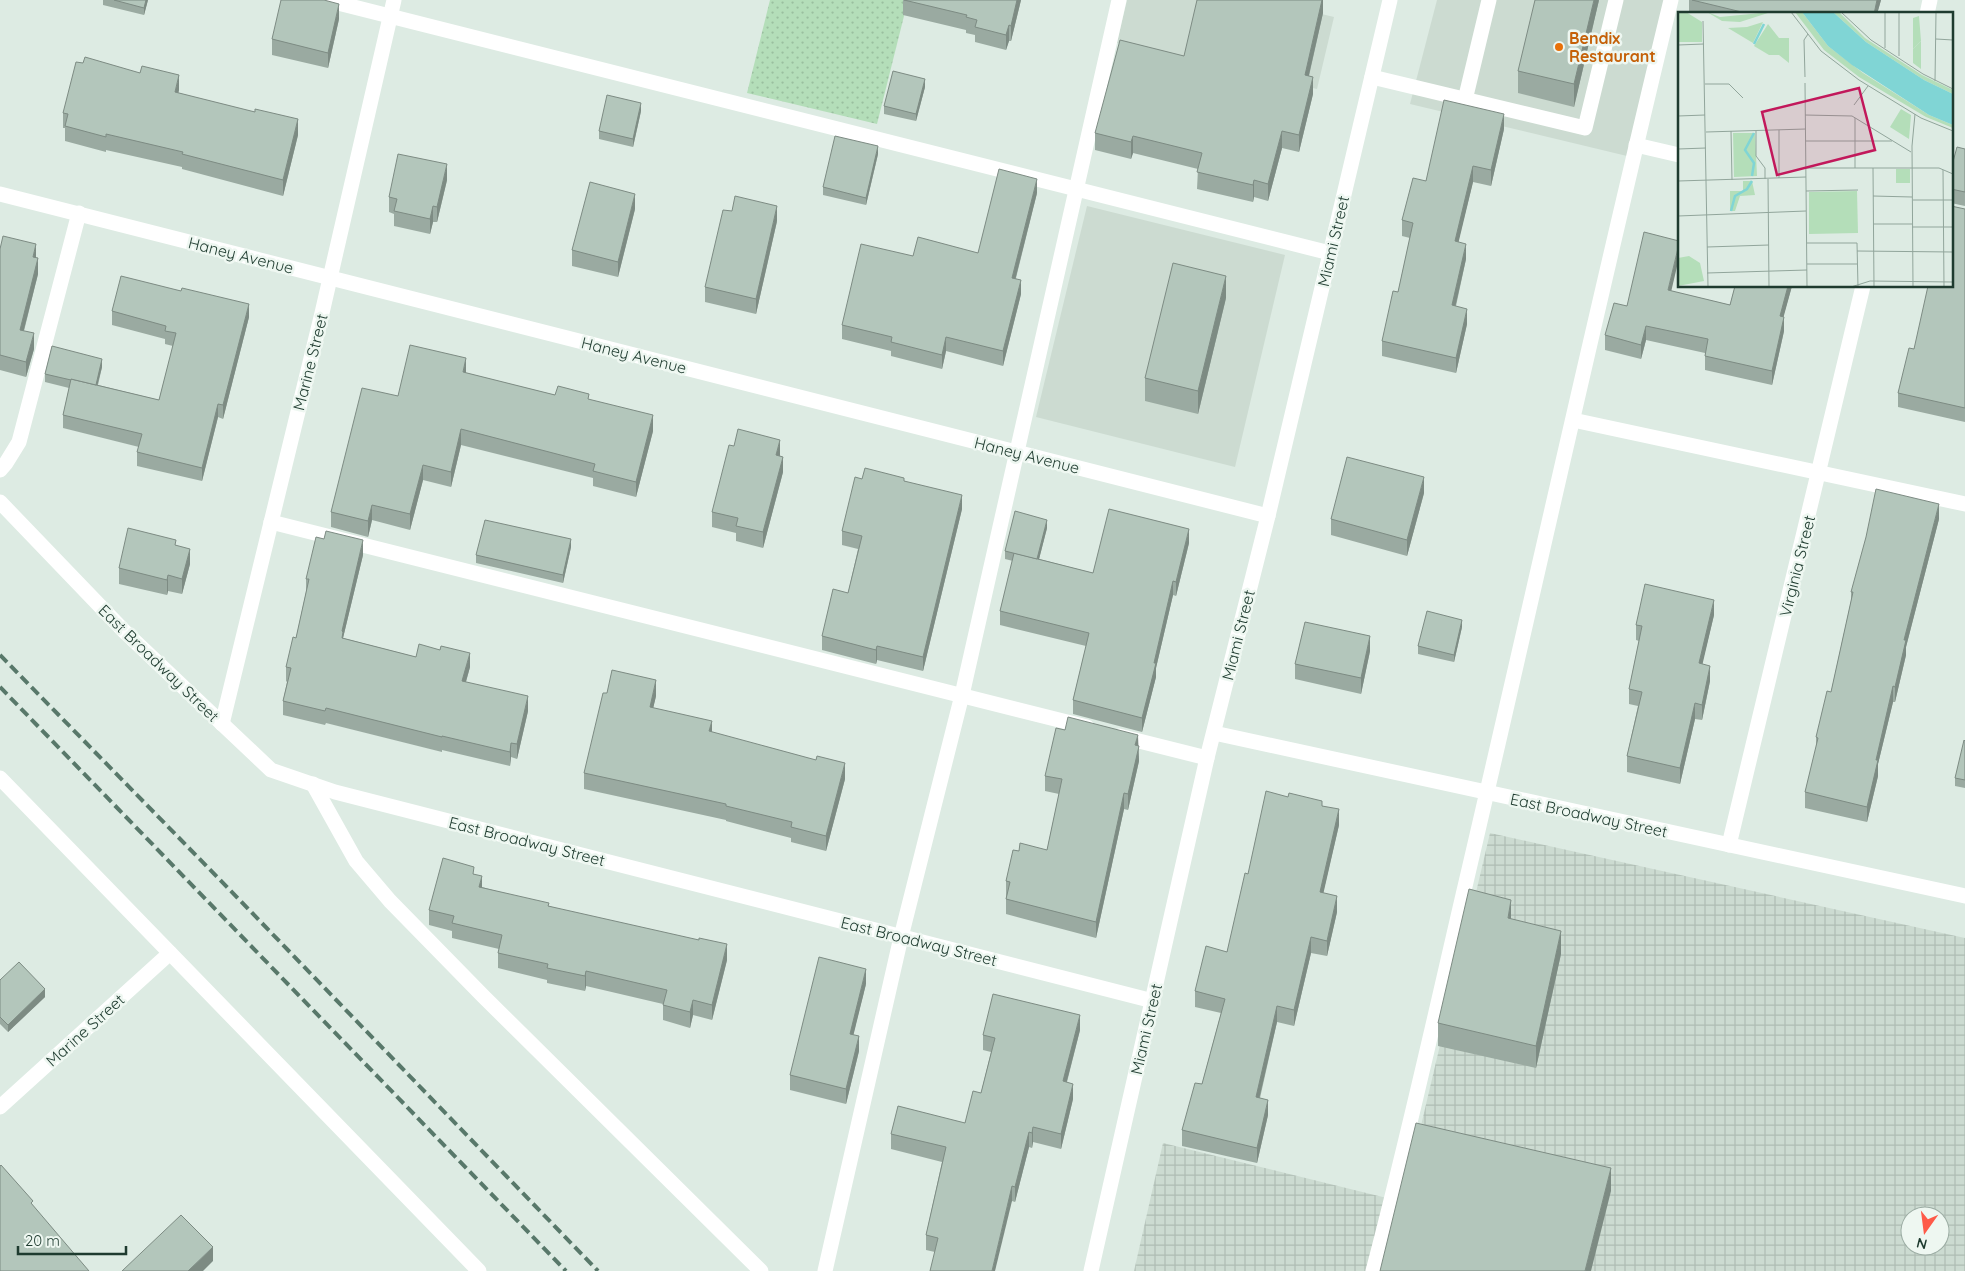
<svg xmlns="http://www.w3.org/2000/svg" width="1965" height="1271" viewBox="0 0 1965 1271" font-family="Quicksand,sans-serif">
<defs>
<pattern id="industrial-grid" width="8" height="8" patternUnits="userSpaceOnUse" patternTransform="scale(1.25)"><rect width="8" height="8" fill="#ccdbd1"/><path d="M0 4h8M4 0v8" fill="none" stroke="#afbdb4"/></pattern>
<pattern id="grass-dots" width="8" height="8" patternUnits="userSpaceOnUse" patternTransform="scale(1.25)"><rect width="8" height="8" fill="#b4deb9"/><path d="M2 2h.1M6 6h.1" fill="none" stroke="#9abf9f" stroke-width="1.8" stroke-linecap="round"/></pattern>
</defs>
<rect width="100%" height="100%" fill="#ddebe3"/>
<g fill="#ccdbd1">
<path d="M1127,0H1263L1334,17L1317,89L1117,43Z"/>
<path d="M1437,0H1666L1627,156L1410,104Z"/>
<path d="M1087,206L1285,255L1235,467L1036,417Z"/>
</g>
<path fill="url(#industrial-grid)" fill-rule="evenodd" d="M1490,833L1965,938V1271H1134L1163,1143L1403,1202ZM1910,1216H1940V1246H1910Z"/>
<path fill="url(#grass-dots)" d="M770,0H908L877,124L747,93Z"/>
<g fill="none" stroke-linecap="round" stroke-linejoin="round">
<g stroke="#fff" stroke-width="15">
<path d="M326,0L1330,253"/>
<path d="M1372,77L1585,128L1616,0"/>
<path d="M1465,100L1489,0"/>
<path d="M1636,145L1679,155"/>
<path d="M1573,420L1965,504"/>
<path d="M0,470L6,463L19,442L79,213"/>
<path d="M271,522L1087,727"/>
<path d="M1119,736L1207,758"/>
<path d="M0,778L479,1271"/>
<path d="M313,784L356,861L390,901L483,996L761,1271"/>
<path d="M825,1271L901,937L962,695L1119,0"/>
<path d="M1373,1271C1406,1146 1434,1020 1463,895C1533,596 1599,297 1671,0"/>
</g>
<g stroke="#fff" stroke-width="15">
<path d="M1927,14L1930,0"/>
<path d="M0,194L1268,516"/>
<path d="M0,502L124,631L271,770L335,792L1153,1001"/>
<path d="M222,724L322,313L394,0"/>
<path d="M1214,733L1965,896"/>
<path d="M1729,845L1863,286"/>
<path d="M0,1107L170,953"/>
</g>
<path stroke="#fff" stroke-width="15" d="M1091,1271L1207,758L1268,516L1390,0"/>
<g stroke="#58786a" stroke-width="4" stroke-dasharray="10 5" stroke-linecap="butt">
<path d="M0,655L228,888L598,1271"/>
<path d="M0,687L566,1271"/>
</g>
</g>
<g fill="#9aaaa1">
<path d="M103,0H148L144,15L103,5Z"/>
<path d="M903,0H1021L1011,41H1009L1006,50L975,42V35L966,33V30L903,15Z"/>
<path d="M1323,0V13L1309,76L1313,94L1299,152L1282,148L1268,201L1254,197L1253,202L1197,189L1198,169L1133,153L1131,159L1095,150V133L1184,56Z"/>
<path d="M1599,0L1574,107L1518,93V71Z"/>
<path d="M1689,0H1881L1877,14H1689Z"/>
<path d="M339,19L328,68L272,55V39Z"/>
<path d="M925,87L916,121L884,114V106Z"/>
<path d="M179,90L178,93L298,135L283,196L182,169V167L106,150V152L65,141V128H63V113Z"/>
<path d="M641,111L633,147L599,139V131Z"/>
<path d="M1504,129L1491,186L1473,182L1458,242L1466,259L1456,306L1467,324L1456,373L1382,356V341L1398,292L1410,238L1402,236V220L1426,181Z"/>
<path d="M1965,149V206L1951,203V169Z"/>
<path d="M878,154L866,205L823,195V187Z"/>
<path d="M447,180L437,222H433L430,234L394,226V214L389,212V197Z"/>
<path d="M1037,193L1016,278L1021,294L1003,366L946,351L942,369L891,356V351L842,339V325L978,253Z"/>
<path d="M635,209L618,277L572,266V250Z"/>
<path d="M1965,209V422L1898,407V393Z"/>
<path d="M777,221L756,314L705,302V287Z"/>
<path d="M0,249L36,258L38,274L24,331L34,349L26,377L0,370Z"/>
<path d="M1735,286H1792L1783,317L1784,331L1772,385L1705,370V353L1646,340L1641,359L1605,350V335L1627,306L1671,291L1730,305Z"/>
<path d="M1226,298L1198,414L1145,401V378Z"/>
<path d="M112,311L249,317L223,419L218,417L202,481L137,466V452L139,447L63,428V415L69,388L45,382V374L102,367L98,385L159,400L173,346L165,344V339L112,325Z"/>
<path d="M466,373L555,395L589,400L653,431L636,497L593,486V478L461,445L451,487L423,480L410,530L372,520L368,537L331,527V512L398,396Z"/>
<path d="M780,455L783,472L763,548L736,541V533L712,527V512Z"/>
<path d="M862,479L904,481L962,509L923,671L877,660L876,664L822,650V636L848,593L858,549L842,545V531Z"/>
<path d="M1424,493L1407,556L1331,535V519Z"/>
<path d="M1939,519L1906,647V655L1895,702H1893L1878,764V776L1867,822L1805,808V792L1816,749V737L1831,692L1851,601V592Z"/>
<path d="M1047,528L1039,559L1093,573L1189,543L1176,596L1173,595L1156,668V677L1142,732L1073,714V700L1086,646L1000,625V611L1013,561L1005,559V551Z"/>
<path d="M176,545L190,564L182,594L168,591L167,595L119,584V568Z"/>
<path d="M571,547L563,583L476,563V555Z"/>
<path d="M363,555L343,638L416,657L470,667L466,682L528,711L517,759L511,757L510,766L442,750V752L326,723L325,725L283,715V701L287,682L286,681V667L296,638L306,592V579Z"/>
<path d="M1714,615L1702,664L1710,681L1702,720L1695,719L1680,784L1627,772V756L1638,706L1629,704V689L1639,641L1636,640V625Z"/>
<path d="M1462,627L1454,662L1418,654V646Z"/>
<path d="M1370,651L1361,694L1295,679V664Z"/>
<path d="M607,693L656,696L653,708L712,732L845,779L826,851L791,842V838L726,821V820L584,789V773Z"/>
<path d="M1965,741V788L1955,786V778Z"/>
<path d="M1138,746L1139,761L1128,810L1124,809L1096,938L1006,914V881L1019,851L1047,850L1059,794L1045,791V776Z"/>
<path d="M1322,806L1339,825L1323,893L1337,912L1327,956L1311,953L1294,1026L1277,1022L1260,1098L1268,1115L1257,1163L1182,1146V1130L1202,1084L1221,1013L1195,1007V991L1227,952L1248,874Z"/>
<path d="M474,874L482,887L549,906L727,960L712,1020L693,1015L690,1028L663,1020V1004L586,986L585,991L547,983V980L498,968V953L499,949L452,938V931L429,925V910Z"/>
<path d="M1511,919L1561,954L1536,1068L1438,1046V1023Z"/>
<path d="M0,980L45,997L8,1032L0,1024Z"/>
<path d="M866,984L853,1035L859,1051L846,1104L790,1090V1075Z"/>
<path d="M1080,1030L1067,1082L1073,1099L1061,1149L1033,1142L1032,1148L1029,1147L1015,1202L1012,1201L935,1252L926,1250V1235L942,1162L891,1149V1134L965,1123L981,1093L991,1052L983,1050V1035Z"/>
</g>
<g fill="#7d8b83">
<path d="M146,0H148L144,15V8Z"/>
<path d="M1017,0H1021L1011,41V26Z"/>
<path d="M1322,0H1323V13L1305,92V75Z"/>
<path d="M1594,0H1599L1574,107V84Z"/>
<path d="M1877,0H1881L1877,14H1874Z"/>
<path d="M339,4V19L328,68V53Z"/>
<path d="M1009,25V41L1006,50V35Z"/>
<path d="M179,75V90L175,107V92Z"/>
<path d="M1313,77V94L1299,152V135Z"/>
<path d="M925,79V87L916,121V114Z"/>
<path d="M641,103V111L633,147V139Z"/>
<path d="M1504,114V129L1491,186V170Z"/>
<path d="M298,119V135L283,196V180Z"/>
<path d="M1282,131V148L1268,201V184Z"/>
<path d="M1133,136V153L1131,159V142Z"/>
<path d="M878,146V154L866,205V198Z"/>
<path d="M447,164V180L437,222V207Z"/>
<path d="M1473,166V182L1455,257V241Z"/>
<path d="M1037,179V193L1012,292V278Z"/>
<path d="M1254,180V197L1253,202V185Z"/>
<path d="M635,194V209L618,277V262Z"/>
<path d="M433,206V222L430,234V219Z"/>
<path d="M777,206V221L756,314V299Z"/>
<path d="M36,244V260L33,257Z"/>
<path d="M1466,244V259L1452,321V305Z"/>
<path d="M1679,244V258L1668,305V290Z"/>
<path d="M38,258V274L20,345V330Z"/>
<path d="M1226,276V298L1198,414V391Z"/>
<path d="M1021,280V294L1003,366V351Z"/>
<path d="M1788,286H1792L1780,330V316Z"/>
<path d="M249,304V317L223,419V405Z"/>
<path d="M1467,309V324L1456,373V358Z"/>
<path d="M1784,317V331L1772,385V371Z"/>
<path d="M1646,326V340L1641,359V345Z"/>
<path d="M34,333V349L26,377V362Z"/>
<path d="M946,337V351L942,369V355Z"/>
<path d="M466,358V374L463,372Z"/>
<path d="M102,359V367L95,394V386Z"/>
<path d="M218,404V417L202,481V468Z"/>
<path d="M653,415V431L636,497V482Z"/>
<path d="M461,429V445L451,487V472Z"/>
<path d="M780,440V455L776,471V455Z"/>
<path d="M783,457V472L763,548V532Z"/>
<path d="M423,465V480L410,530V514Z"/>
<path d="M1424,477V493L1407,556V540Z"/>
<path d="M962,495V509L923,671V657Z"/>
<path d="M1939,504V519L1906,647V655L1895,702V687L1904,640Z"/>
<path d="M372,505V520L368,537V521Z"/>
<path d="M1047,520V528L1037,567V559Z"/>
<path d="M1189,529V543L1176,596V582Z"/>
<path d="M571,539V547L563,583V575Z"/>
<path d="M363,540V555L343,638L342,653V631Z"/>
<path d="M190,549V564L182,594V579Z"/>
<path d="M168,575V591L167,595V580Z"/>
<path d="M1173,581V595L1156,668V677L1142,732V718L1154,663Z"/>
<path d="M1714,600V615L1699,679V663Z"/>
<path d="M1462,620V627L1454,662V655Z"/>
<path d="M1370,636V651L1361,694V678Z"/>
<path d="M877,646V660L876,664V650Z"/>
<path d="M470,653V667L462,695V681Z"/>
<path d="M1710,666V681L1702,720V705Z"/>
<path d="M656,680V696L650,722V707Z"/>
<path d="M1893,686V702L1878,764V776L1867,822V807L1876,760Z"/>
<path d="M528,696V711L517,759V744Z"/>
<path d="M1695,703V719L1680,784V768Z"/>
<path d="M712,721V736L709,731Z"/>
<path d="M1138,735L1139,761L1128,810V794L1135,745Z"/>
<path d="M511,743V757L510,766V752Z"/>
<path d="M845,763V779L826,851V836Z"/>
<path d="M1124,793V809L1096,938V922Z"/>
<path d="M1339,809V825L1320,908V892Z"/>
<path d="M482,876V892L479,887Z"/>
<path d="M1337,896V912L1327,956V941Z"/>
<path d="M1511,900V922L1508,918Z"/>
<path d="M1561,931V954L1536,1068V1046Z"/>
<path d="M1311,937V953L1294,1026V1010Z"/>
<path d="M727,944V960L712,1020V1005Z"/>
<path d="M866,969V984L850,1049V1034Z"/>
<path d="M586,971V986L585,991V976Z"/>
<path d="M45,989V997L8,1032V1025Z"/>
<path d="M693,1000V1015L690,1028V1012Z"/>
<path d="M1277,1006V1022L1256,1112V1097Z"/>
<path d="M1080,1015V1030L1063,1096V1081Z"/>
<path d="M859,1036V1051L846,1104V1089Z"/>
<path d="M1073,1084V1099L1061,1149V1134Z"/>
<path d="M1268,1100V1115L1257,1163V1148Z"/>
<path d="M1033,1127V1142L1032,1148V1133Z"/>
<path d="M1029,1132V1147L1015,1202V1187Z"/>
<path d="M1611,1168V1191L1591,1271H1585Z"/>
<path d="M1012,1186V1201L995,1271H992Z"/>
<path d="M213,1247V1261L203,1271H188Z"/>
</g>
<g fill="#b3c6bb" stroke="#7d8b83">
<path d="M114,0H146L144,8Z"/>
<path d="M281,0H324L339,4L328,53L272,39Z"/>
<path d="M904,0H1017L1011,26L1009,25L1006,35L975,27L977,20L966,17L967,15Z"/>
<path d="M1197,0H1322L1305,75L1313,77L1299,135L1282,131L1268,184L1254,180L1253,185L1197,172L1202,153L1133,136L1131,142L1095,133L1120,40L1184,56Z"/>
<path d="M1535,0H1594L1574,84L1518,71Z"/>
<path d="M1692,0H1877L1874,14H1750Z"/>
<path d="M85,57L140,73L142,66L179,75L175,92L255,112V109L298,119L283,180L182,154L183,152L106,134V137L65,126L68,114L63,113L76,62L83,63Z"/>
<path d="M893,71L925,79L916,114L884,106Z"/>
<path d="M607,95L641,103L633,139L599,131Z"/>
<path d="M1444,100L1504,114L1491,170L1473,166L1455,241L1466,244L1452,305L1467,309L1456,358L1382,341L1393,291L1398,292L1413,223L1402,220L1413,178L1426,181Z"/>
<path d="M835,136L878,146L866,198L823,187Z"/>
<path d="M1957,147L1965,149V192L1951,189V169Z"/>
<path d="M398,154L447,164L437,207L433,206L430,219L394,211L397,199L389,197Z"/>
<path d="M999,169L1037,179L1012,278L1021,280L1003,351L946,337L942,355L891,342L892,337L842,325L861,244L913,256L918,237L978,253Z"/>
<path d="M590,182L635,194L618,262L572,250Z"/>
<path d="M735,196L777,206L756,299L705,287L723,210L732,211Z"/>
<path d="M1951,206L1965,209V408L1898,393L1909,348L1914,349L1928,286H1951Z"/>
<path d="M1644,232L1679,241V244L1668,290L1730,305L1735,286H1788L1780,316L1784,317L1772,371L1705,356L1708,339L1646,326L1641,345L1605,335L1614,303L1627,306Z"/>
<path d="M3,236L36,244L33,257L38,258L20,330L34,333L26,362L0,355V249Z"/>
<path d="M1173,263L1226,276L1198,391L1145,378Z"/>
<path d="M121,276L181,291L182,288L249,304L223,405L218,404L202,468L137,452L142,434L63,415L71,379L159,400L176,333L165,331L166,326L112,311Z"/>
<path d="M410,345L466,358L463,372L555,395L558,386L589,394L588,399L653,415L636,482L593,471L595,464L461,429L451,472L423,465L410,514L372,505L368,521L331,512L362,388L398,396Z"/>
<path d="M52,346L102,359L96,385L71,379V380L45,374Z"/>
<path d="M738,429L780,440L776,455L783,457L763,532L736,526L738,518L712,512L729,445L734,446Z"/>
<path d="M1347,457L1424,477L1407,540L1331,519Z"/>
<path d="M865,468L904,478V481L962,495L923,657L877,646L876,650L822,636L833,589L848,593L862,536L842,531L855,477L862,479Z"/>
<path d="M1876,489L1939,504L1904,640H1906L1895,687L1893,686L1876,760H1878L1867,807L1805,792L1818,738L1816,737L1827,691L1831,692L1853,592H1851L1866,537Z"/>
<path d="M1109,509L1189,529L1176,582L1173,581L1154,663H1156L1142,718L1073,700L1089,633L1000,611L1014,553L1093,573Z"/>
<path d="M1015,511L1047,520L1037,559L1005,551Z"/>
<path d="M485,520L571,539L563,575L476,555Z"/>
<path d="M128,528L176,540L175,545L190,549L182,579L168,575L167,580L119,568Z"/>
<path d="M326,531L363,540L342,631L343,632L342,638L416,657L419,644L440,650L441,646L470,653L462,681L528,696L517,744L511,743L510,752L442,736V737L326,708L325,711L283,701L291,668L286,667L293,637L296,638L309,579H306L316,537L324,539Z"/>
<path d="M1645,584L1714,600L1699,663L1710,666L1702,705L1695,703L1680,768L1627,756L1642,692L1629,689L1642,626L1636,625Z"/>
<path d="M1427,611L1462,620L1454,655L1418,646Z"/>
<path d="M1305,622L1370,636L1361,678L1295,664Z"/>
<path d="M612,670L656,680L650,707L712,721L709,731L816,760L817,756L845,763L826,836L791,827L792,822L726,806V804L584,773L603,693H607Z"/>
<path d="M1068,717L1138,735L1135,745L1139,746L1128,794L1124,793L1096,922L1006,899L1010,882L1006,881L1013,850L1019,851L1020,843L1047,850L1062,779L1045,776L1056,728L1065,730Z"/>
<path d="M1964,740L1965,741V780L1955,778Z"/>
<path d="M1266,791L1288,797L1289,793L1322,801V806L1339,809L1320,892L1337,896L1327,941L1311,937L1294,1010L1277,1006L1256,1097L1268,1100L1257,1148L1182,1130L1195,1083L1202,1084L1225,999L1195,991L1206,946L1227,952L1245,873L1248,874Z"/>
<path d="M443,858L474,867L473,874L482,876L479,887L549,903L548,906L699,940V938L727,944L712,1005L693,1000L690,1012L663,1005L667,990L586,971L585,976L547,968L548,964L498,953L502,935L452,923L454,916L429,910Z"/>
<path d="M1469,889L1511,900L1508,918L1561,931L1536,1046L1438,1023Z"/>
<path d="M819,957L866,969L850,1034L859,1036L846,1089L790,1075Z"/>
<path d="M19,962L45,989L8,1025L0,1017V980Z"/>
<path d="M993,994L1080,1015L1063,1081L1073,1084L1061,1134L1033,1127L1032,1133L1029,1132L1015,1187L1012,1186L992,1271H930L938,1238L926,1235L946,1147L891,1134L898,1106L965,1123L973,1091L981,1093L995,1038L983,1035Z"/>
<path d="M1416,1123L1611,1168L1585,1271H1380Z"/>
<path d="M1,1165L33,1201L31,1203L89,1271H0V1166Z"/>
<path d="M181,1215L213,1247L188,1271H122Z"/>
</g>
<circle fill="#e8710a" stroke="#eef7f1" stroke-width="2" cx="1559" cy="47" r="5"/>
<g text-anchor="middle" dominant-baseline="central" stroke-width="5" stroke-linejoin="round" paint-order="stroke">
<g font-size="16" font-weight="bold" fill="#c56008" stroke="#eef7f1" text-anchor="start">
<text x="1569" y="38">Bendix<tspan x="1569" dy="18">Restaurant</tspan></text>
</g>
<g font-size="16" fill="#1e3b2f" stroke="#eef7f1">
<text transform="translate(1333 241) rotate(-77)">Miami Street</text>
<text transform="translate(241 255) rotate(14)">Haney Avenue</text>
<text transform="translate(634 355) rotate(14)">Haney Avenue</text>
<text transform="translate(310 362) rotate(-76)">Marine Street</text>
<text transform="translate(1027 455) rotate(14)">Haney Avenue</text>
<text transform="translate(1797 566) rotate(-76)">Virginia Street</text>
<text transform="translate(1238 635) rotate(-76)">Miami Street</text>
<text transform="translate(159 663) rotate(44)">East Broadway Street</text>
<text transform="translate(1589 815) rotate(12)">East Broadway Street</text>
<text transform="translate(527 841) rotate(14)">East Broadway Street</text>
<text transform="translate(919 941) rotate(14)">East Broadway Street</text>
<text transform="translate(1146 1029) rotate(-77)">Miami Street</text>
<text transform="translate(85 1030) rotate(-42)">Marine Street</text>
</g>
</g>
<g transform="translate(1678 12)">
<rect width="275" height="275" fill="#ddebe3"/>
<path d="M0,0H8L24,10V30H0ZM155,0H161L187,26L244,63L275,78V82L246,68L188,30ZM243,29V57L235,51V37ZM55,121H77L79,164L56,165ZM218,157H232V171H218Z" fill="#b4deb9"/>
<path d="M29,0L42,5L93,0L62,10L44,9ZM117,0H124L150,34L185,61L251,103L275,113V116L248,105L181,65L146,38ZM241,4L243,29L235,37V6ZM85,10L75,31L50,16L69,15ZM90,12L101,26H111V51L101,43H91L76,34ZM223,97L233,103L231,127L212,115ZM65,169H74L77,183L62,184L57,199H52V179H65Z" fill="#b4deb9"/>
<path d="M179,179L180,221L131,222V180Z" fill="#b4deb9"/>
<path d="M11,244L22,251L26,269L0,274V246Z" fill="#b4deb9"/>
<path d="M124,0H155L188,30L246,68L275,82V113L251,103L174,53L150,34Z" fill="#80d5d5"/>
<path fill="none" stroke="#80d5d5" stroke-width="2.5" d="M76,32L86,12M74,164L76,151L67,138L76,121M53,199L57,184L69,177L74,169"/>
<path fill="none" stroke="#91a59b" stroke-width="1" d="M113,0L143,39L181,68L243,106L275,119M163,0L193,28L245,62L275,77M25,9L30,275M258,27L275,28M0,33L26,32M207,36V0M221,44V0M127,65L126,28L130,22M257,69L258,0M127,71L129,275M27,72H51L65,86M176,93L190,74M127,103L174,104L233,140M0,104L27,103M177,106V156M101,118V166M53,119L54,168M78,119V144L87,156V167M28,120L128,117M128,129H214M0,137L28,136M128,156H261L275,162M195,156L196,275M265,158L266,275M90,167L91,275M0,169L128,165M128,179L180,178M195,184L234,185M235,188H275M0,204L128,199M195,212H234M234,215H275M129,231H179L180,275M29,235L91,233M179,239L275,240M129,252H179M29,261L129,258M173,275L192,269L275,270M235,275L234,134L237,102"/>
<path fill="#c2185b" fill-opacity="0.15" stroke="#c2185b" stroke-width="2.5" d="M181,76L197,138L99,163L84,100Z"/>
<rect width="275" height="275" fill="none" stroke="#1e3b2f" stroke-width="2.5"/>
</g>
<g transform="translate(1925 1231) rotate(194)"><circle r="24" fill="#eef7f1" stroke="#9baca3"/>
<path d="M0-4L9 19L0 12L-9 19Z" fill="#fe5a49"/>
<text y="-8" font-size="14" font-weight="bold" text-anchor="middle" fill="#1e3b2f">N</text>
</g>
<path d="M18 1246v8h108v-8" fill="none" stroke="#1e3b2f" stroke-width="2.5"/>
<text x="25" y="1246" font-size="15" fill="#1e3b2f" stroke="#eef7f1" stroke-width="4" paint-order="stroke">20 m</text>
</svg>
